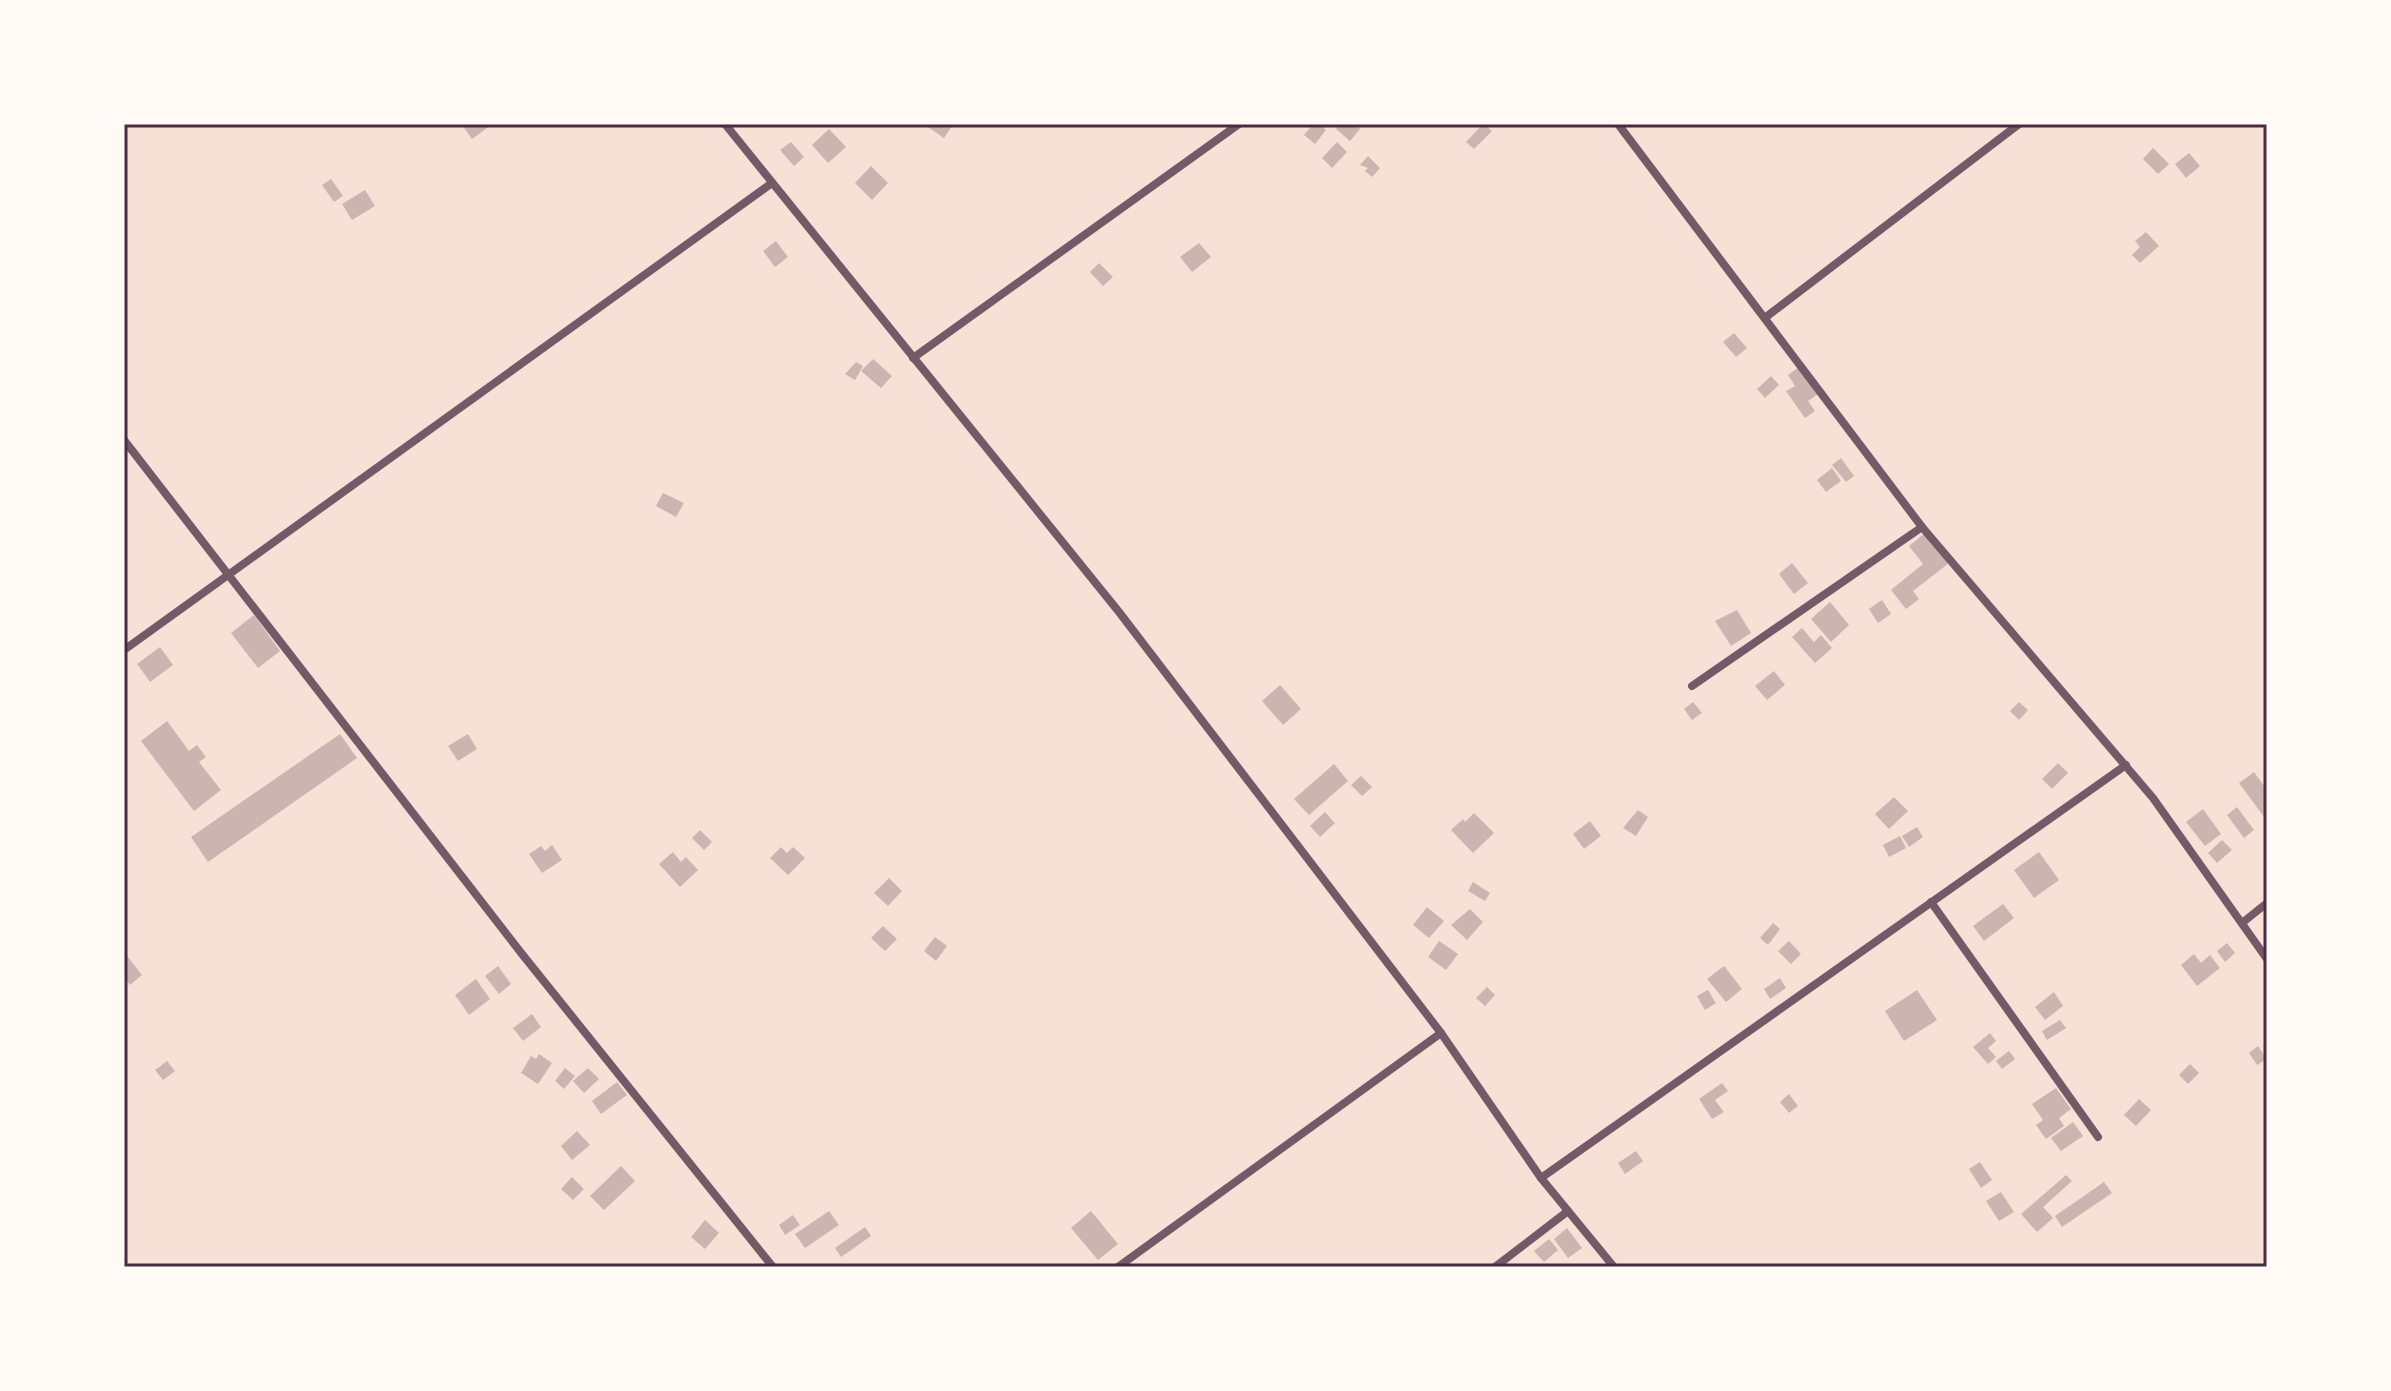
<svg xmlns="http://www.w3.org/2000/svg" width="2391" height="1391" viewBox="0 0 2391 1391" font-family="Barlow,sans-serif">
<rect width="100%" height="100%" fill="#f7e1d7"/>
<g fill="#ccb4b1">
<path d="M465,124H489L490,126L472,139L463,126Z"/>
<path d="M930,124H949L952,126L944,138L928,127Z"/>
<path d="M1313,124H1319L1326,130L1315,144L1304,135Z"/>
<path d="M1340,124H1354L1360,129L1350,141L1336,129Z"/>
<path d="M1483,124L1492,131L1474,149L1466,142Z"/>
<path d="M829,129L846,147L828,163L812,145Z"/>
<path d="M791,142L804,157L794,166L780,150Z"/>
<path d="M1337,142L1347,152L1332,168L1322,158Z"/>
<path d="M2153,148L2169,164L2158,174L2143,159Z"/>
<path d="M2189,153L2200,166L2186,178L2175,164Z"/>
<path d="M1368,156L1380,168L1372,177L1365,171L1368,168L1360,165Z"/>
<path d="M871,166L888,183L872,200L855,183Z"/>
<path d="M331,179L343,196L334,202L322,185Z"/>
<path d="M365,190L375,206L352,220L342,204Z"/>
<path d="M2146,232L2159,246L2140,263L2132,255L2140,247L2135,241Z"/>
<path d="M776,241L788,257L775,267L763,251Z"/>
<path d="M1199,243L1211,257L1192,272L1180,257Z"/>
<path d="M1099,263L1113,277L1103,286L1090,272Z"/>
<path d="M1734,333L1747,348L1736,357L1723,342Z"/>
<path d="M873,359L892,376L881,388L861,371Z"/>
<path d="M856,362L863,366L855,380L845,374Z"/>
<path d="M1799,367L1818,394L1808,401L1815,411L1805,418L1786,391L1795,386L1788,375Z"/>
<path d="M1771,376L1779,385L1765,398L1757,389Z"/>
<path d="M1841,458L1854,476L1846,482L1832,465Z"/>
<path d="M1832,468L1841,481L1826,492L1817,480Z"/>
<path d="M663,493L684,503L676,517L656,506Z"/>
<path d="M1925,533L1949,563L1913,591L1919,599L1906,609L1891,590L1923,564L1909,546Z"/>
<path d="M1792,563L1808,583L1794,594L1779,574Z"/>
<path d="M1882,600L1891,614L1878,623L1869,609Z"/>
<path d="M1830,602L1849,625L1831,642L1811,619Z"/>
<path d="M1737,610L1751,633L1731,646L1715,621Z"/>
<path d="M254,615L280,651L258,668L231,633Z"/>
<path d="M1802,628L1814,642L1821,635L1832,648L1815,663L1792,637Z"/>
<path d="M160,647L173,665L150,682L137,664Z"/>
<path d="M1774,671L1785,685L1767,700L1755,686Z"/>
<path d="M1280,685L1301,709L1283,725L1262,701Z"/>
<path d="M1693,702L1702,713L1692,720L1684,709Z"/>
<path d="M2019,702L2028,710L2019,720L2010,711Z"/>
<path d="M167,721L189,751L197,745L206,757L199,762L221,790L194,811L141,741Z"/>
<path d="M340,734L357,758L208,862L191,837Z"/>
<path d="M468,734L477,749L458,761L448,746Z"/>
<path d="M2058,763L2068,773L2052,789L2042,779Z"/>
<path d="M1334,764L1348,781L1309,815L1294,799Z"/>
<path d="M2254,772L2267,790V821L2239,783Z"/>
<path d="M1361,776L1372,787L1362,796L1351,785Z"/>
<path d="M1894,797L1908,811L1889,829L1875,814Z"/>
<path d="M2237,807L2254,830L2244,838L2227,815Z"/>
<path d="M2203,809L2221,834L2205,846L2186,822Z"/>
<path d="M1638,810L1648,817L1636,836L1623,828Z"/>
<path d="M1325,812L1335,823L1320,837L1310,826Z"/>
<path d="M1474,813L1494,833L1473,853L1451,830L1463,819L1465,822Z"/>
<path d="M1590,821L1601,836L1584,849L1573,834Z"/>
<path d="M1917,827L1923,837L1909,847L1902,836Z"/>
<path d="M700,830L712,842L704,850L692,838Z"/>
<path d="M1900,836L1906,848L1889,857L1883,845Z"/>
<path d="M2222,840L2232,850L2217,863L2208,853Z"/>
<path d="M552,845L562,860L542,873L529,854L541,846L545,851Z"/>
<path d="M781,847L787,853L793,847L805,858L788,875L770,858Z"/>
<path d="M673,852L681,862L686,857L698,870L680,887L659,864Z"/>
<path d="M2039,852L2059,880L2034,898L2014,870Z"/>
<path d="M889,878L902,891L888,906L874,893Z"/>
<path d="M1473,882L1490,893L1485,901L1468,891Z"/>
<path d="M2003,904L2014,918L1984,941L1973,926Z"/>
<path d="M1427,907L1444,921L1429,938L1413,925Z"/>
<path d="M1470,909L1483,922L1467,940L1451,925Z"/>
<path d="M1773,923L1780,929L1768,945L1760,938Z"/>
<path d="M883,926L897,939L885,951L871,938Z"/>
<path d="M935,937L947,946L936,961L924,951Z"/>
<path d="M1439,941L1458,954L1446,970L1428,957Z"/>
<path d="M1789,941L1801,954L1791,964L1778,951Z"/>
<path d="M2227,943L2235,953L2225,962L2217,951Z"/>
<path d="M124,952L142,975L130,985L124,978Z"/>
<path d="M2194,954L2201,963L2210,955L2220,968L2197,986L2181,965Z"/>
<path d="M498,966L511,984L499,994L485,976Z"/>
<path d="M1724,966L1742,989L1726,1002L1707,979Z"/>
<path d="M1780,978L1786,988L1770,999L1764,989Z"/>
<path d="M476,979L490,999L469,1015L455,995Z"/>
<path d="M1487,987L1495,995L1485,1006L1476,998Z"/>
<path d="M1708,990L1716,1003L1705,1010L1697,996Z"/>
<path d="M1917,990L1937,1020L1904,1041L1885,1011Z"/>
<path d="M2054,992L2063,1006L2045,1020L2035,1007Z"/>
<path d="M532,1014L541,1027L523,1041L513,1028Z"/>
<path d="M2060,1020L2066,1028L2047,1040L2042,1031Z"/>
<path d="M1990,1033L1996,1041L1988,1048L1996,1057L1988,1064L1973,1047Z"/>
<path d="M2258,1046L2267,1059L2257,1065L2249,1053Z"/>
<path d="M2009,1051L2015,1059L2002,1069L1996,1061Z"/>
<path d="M539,1054L552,1063L538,1084L521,1073L531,1056L536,1059Z"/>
<path d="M167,1061L175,1071L163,1080L155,1070Z"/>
<path d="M2190,1064L2199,1073L2188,1084L2179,1075Z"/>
<path d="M565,1068L575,1076L564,1089L555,1081Z"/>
<path d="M588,1068L599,1079L584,1093L573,1081Z"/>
<path d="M617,1082L627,1095L601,1114L592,1101Z"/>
<path d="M1722,1083L1728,1091L1715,1100L1724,1112L1712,1119L1699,1099Z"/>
<path d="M2056,1088L2071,1109L2059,1118L2064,1126L2046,1139L2036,1125L2043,1120L2032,1104Z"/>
<path d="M1789,1094L1798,1106L1789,1113L1780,1102Z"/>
<path d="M2139,1099L2151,1110L2136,1126L2124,1115Z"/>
<path d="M2073,1122L2083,1136L2061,1151L2051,1138Z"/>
<path d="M577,1131L590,1145L572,1160L561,1146Z"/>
<path d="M1636,1151L1643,1161L1625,1174L1618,1163Z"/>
<path d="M1980,1162L1992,1180L1981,1188L1969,1169Z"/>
<path d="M621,1166L635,1181L604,1210L590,1196Z"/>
<path d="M2066,1175L2072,1181L2043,1207L2053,1218L2037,1232L2021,1214Z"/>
<path d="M572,1177L584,1189L573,1200L561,1189Z"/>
<path d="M2104,1182L2112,1193L2062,1227L2055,1216Z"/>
<path d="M2001,1192L2014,1212L1999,1221L1986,1201Z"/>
<path d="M829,1211L839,1225L805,1248L795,1234Z"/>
<path d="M1091,1211L1118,1244L1098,1260L1071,1228Z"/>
<path d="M793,1215L800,1225L785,1235L779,1225Z"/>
<path d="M705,1220L719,1233L705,1249L691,1237Z"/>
<path d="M865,1227L871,1236L841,1257L835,1248Z"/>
<path d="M1567,1228L1582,1248L1568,1258L1554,1239Z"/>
<path d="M1549,1239L1558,1250L1544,1262L1534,1251Z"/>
</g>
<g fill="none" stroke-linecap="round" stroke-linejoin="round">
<g stroke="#755966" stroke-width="8">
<path d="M725,124L1119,612L1441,1033L1541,1178L1614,1267"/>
<path d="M1618,124L1922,527L2153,798L2267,959"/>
<path d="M1766,317L2019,124"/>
<path d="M913,358L1239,124"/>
<path d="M124,440L522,954L773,1267"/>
<path d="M124,650L772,183"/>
<path d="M1692,686L1922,527"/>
<path d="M1931,902L2098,1137"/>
<path d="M2242,923L2267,903"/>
<path d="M1541,1178L2126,765"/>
<path d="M1118,1267L1441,1033"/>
<path d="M1495,1267L1568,1211"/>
</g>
</g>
<rect width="2391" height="1391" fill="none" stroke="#fffaf5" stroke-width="252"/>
<rect x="126" y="126" width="2139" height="1139" fill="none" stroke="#4a2c40" stroke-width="3"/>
</svg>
